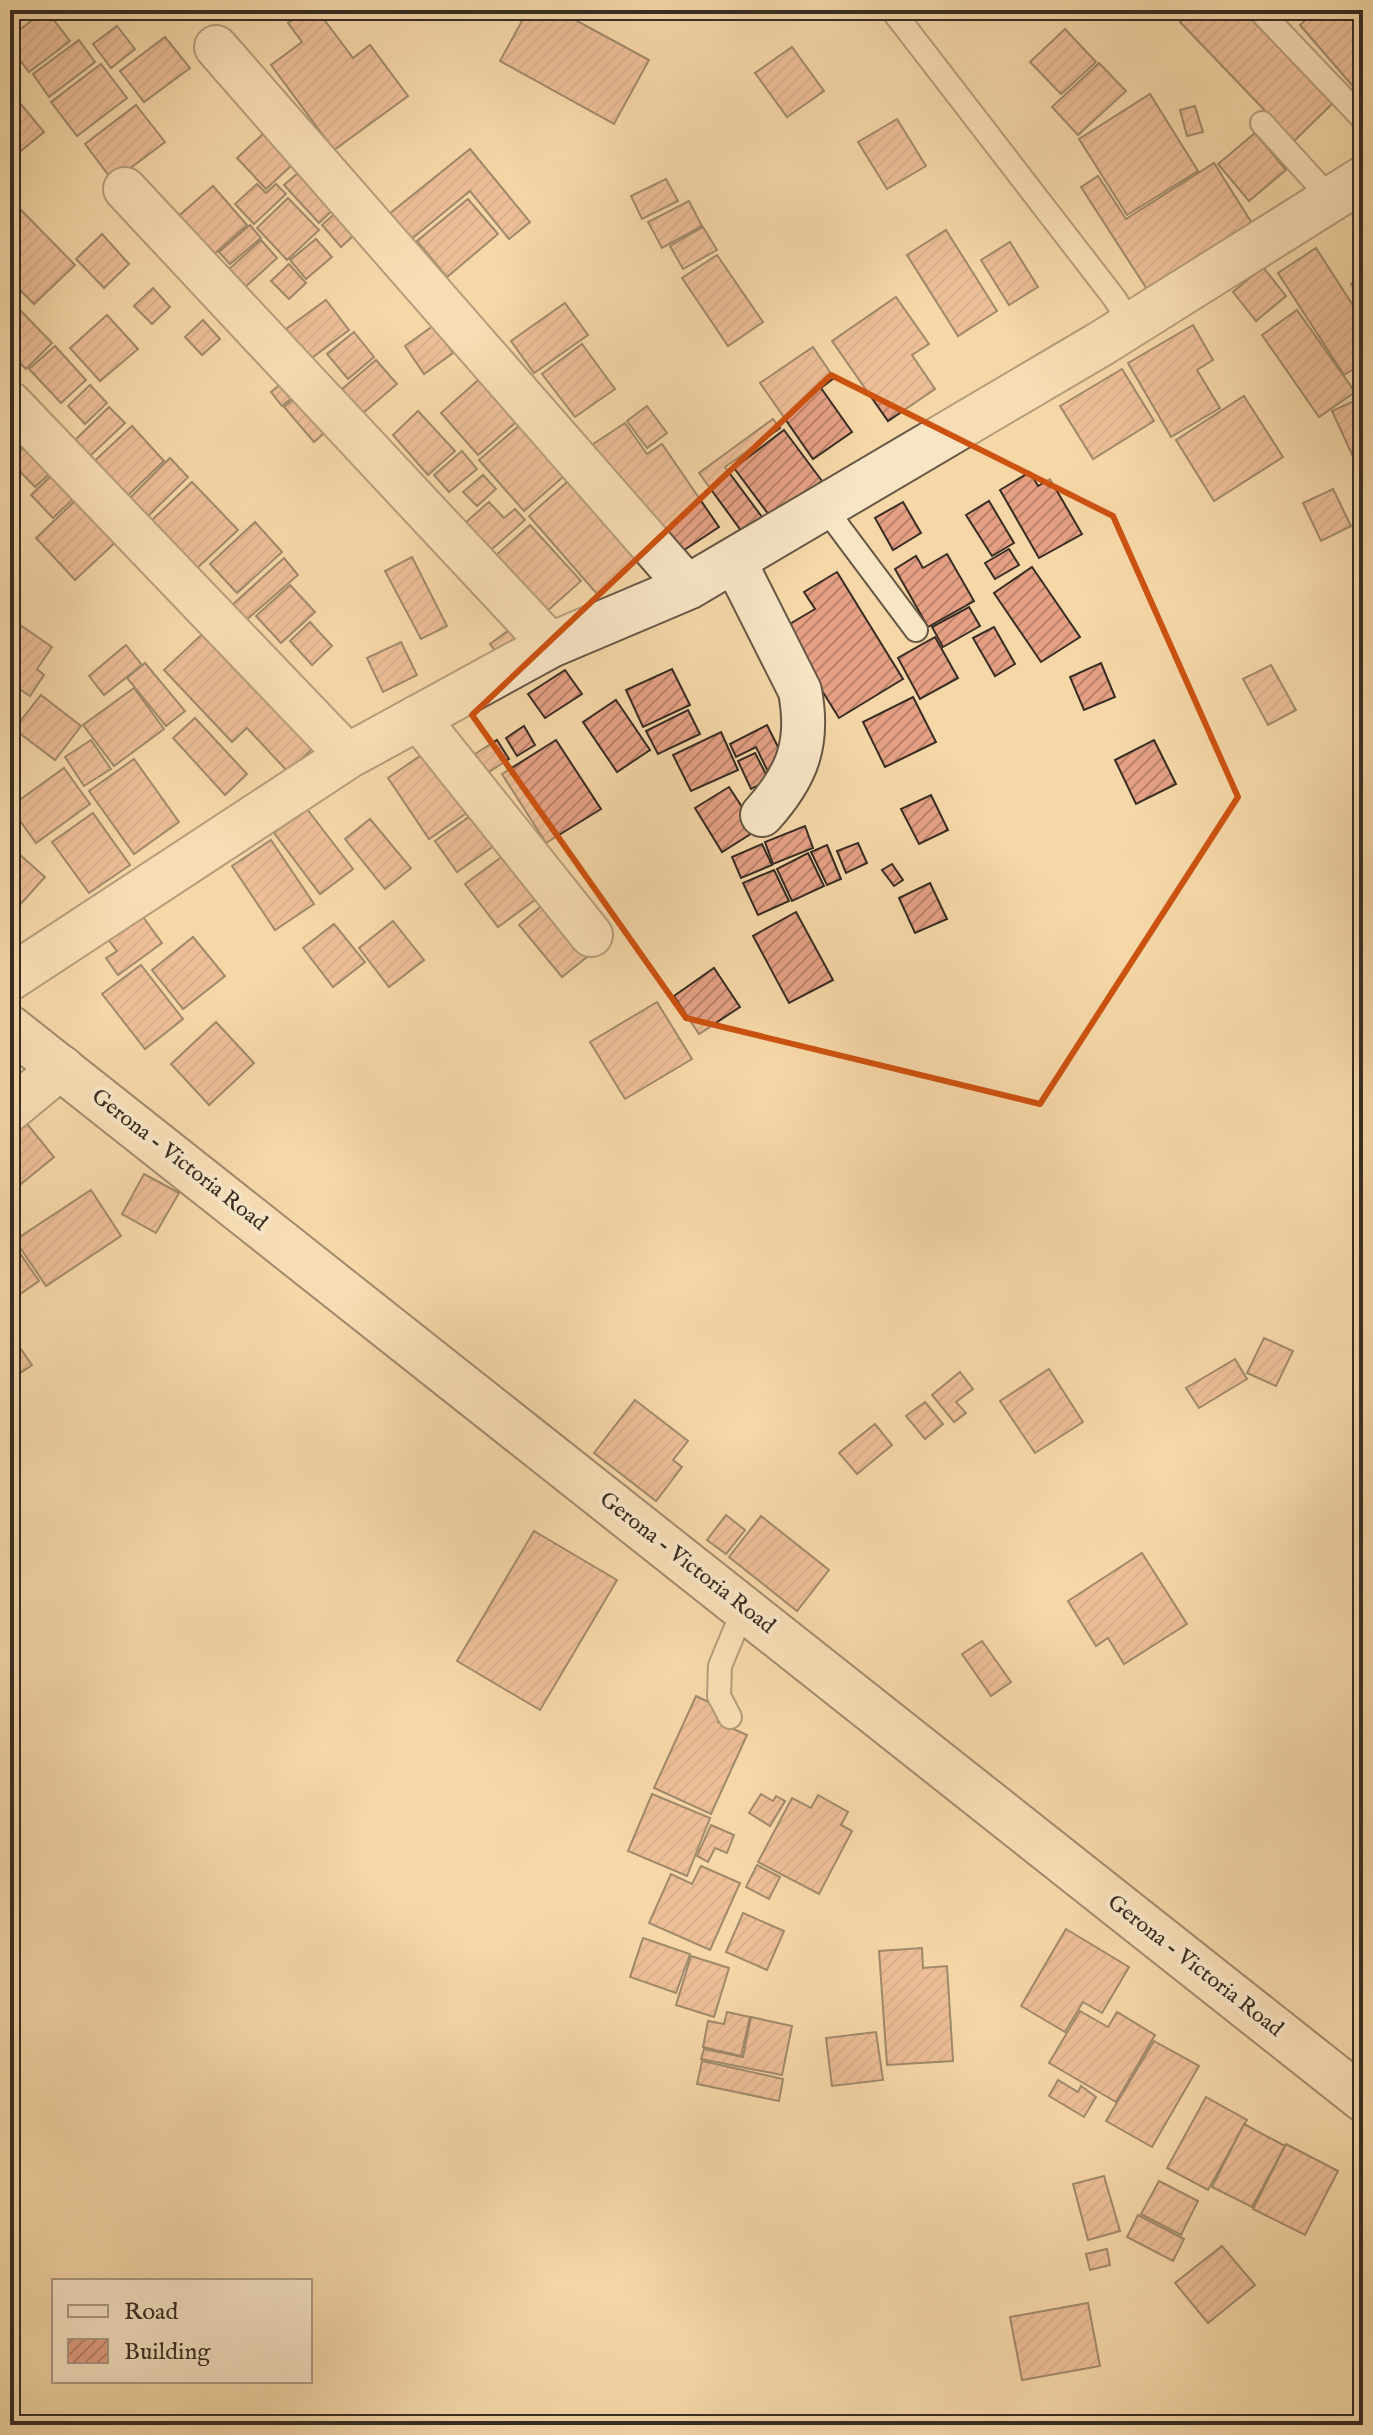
<svg xmlns="http://www.w3.org/2000/svg" width="1373" height="2435" viewBox="0 0 1373 2435" font-family="'IM FELL English',serif">
<defs>
<pattern id="building-hatch" width="6" height="6" patternUnits="userSpaceOnUse" patternTransform="scale(2)"><rect width="6" height="6" fill="#e5a084"/><path d="M-1 1l2-2M0 6l6-6M5 7l2-2" fill="none" stroke="#ba836c"/></pattern>
</defs>
<rect width="100%" height="100%" fill="#f5d7a8"/>
<filter id="stains"><feTurbulence type="fractalNoise" baseFrequency=".0025" numOctaves="4"/><feColorMatrix values="0 0 0 0 .2 0 0 0 0 .09 0 0 0 0 .02 0 0 0 .5 -.17"/></filter>
<radialGradient id="worn" r=".72"><stop offset=".6" stop-color="#630" stop-opacity="0"/><stop offset="1" stop-color="#630" stop-opacity=".3"/></radialGradient>
<g fill="url(#building-hatch)" stroke="#372d24" stroke-width="2">
<path d="M46,10L70,41L29,72L10,47V37Z"/>
<path d="M306,10H317L353,58L370,45L408,96L334,150L271,65L302,42L288,23Z"/>
<path d="M528,10H557L649,60L614,124L500,61Z"/>
<path d="M1172,10H1190L1180,19Z"/>
<path d="M1193,10H1248L1335,101L1294,141L1180,22Z"/>
<path d="M1317,10H1363V98L1300,25Z"/>
<path d="M117,26L135,49L111,68L93,44Z"/>
<path d="M1065,29L1096,62L1061,94L1030,62Z"/>
<path d="M165,37L190,68L144,102L120,71Z"/>
<path d="M79,40L95,62L49,97L33,74Z"/>
<path d="M792,47L824,91L787,117L755,73Z"/>
<path d="M1099,63L1126,91L1078,135L1052,107Z"/>
<path d="M101,64L127,98L77,136L51,102Z"/>
<path d="M10,91L44,132L11,159L10,158Z"/>
<path d="M1150,94L1198,171L1127,215L1079,139Z"/>
<path d="M136,105L165,142L113,181L85,144Z"/>
<path d="M1195,106L1203,132L1187,136L1180,110Z"/>
<path d="M897,119L926,166L887,189L858,142Z"/>
<path d="M1255,133L1286,170L1249,201L1218,164Z"/>
<path d="M263,134L292,165L266,189L237,158Z"/>
<path d="M470,149L530,222L509,239L470,191L409,241L388,215Z"/>
<path d="M1214,163L1255,228L1150,294L1081,187L1098,176L1126,219Z"/>
<path d="M306,166L339,204L319,223L284,185Z"/>
<path d="M666,179L678,201L642,219L631,196Z"/>
<path d="M257,184L266,193L276,184L286,194L254,224L235,204Z"/>
<path d="M213,186L247,225L211,257L176,218Z"/>
<path d="M288,198L319,230L287,260L257,228Z"/>
<path d="M468,199L498,234L447,277L417,241Z"/>
<path d="M689,201L702,226L662,248L648,222Z"/>
<path d="M19,208L75,265L34,304L10,280V216Z"/>
<path d="M341,208L361,229L341,247L322,225Z"/>
<path d="M250,225L261,238L230,264L219,252Z"/>
<path d="M703,227L717,250L683,269L670,246Z"/>
<path d="M946,230L997,311L958,336L907,255Z"/>
<path d="M102,234L129,264L104,288L76,259Z"/>
<path d="M316,239L332,257L306,279L290,260Z"/>
<path d="M261,240L277,258L242,290L226,272Z"/>
<path d="M1010,242L1038,287L1009,305L981,260Z"/>
<path d="M1316,248L1363,321V363L1344,375L1278,273Z"/>
<path d="M717,255L763,322L728,346L682,278Z"/>
<path d="M289,264L306,283L289,299L271,281Z"/>
<path d="M1263,267L1286,296L1256,321L1233,292Z"/>
<path d="M1363,276V301L1351,284Z"/>
<path d="M153,288L170,307L152,324L134,306Z"/>
<path d="M896,297L929,344L912,355L935,389L888,421L832,341Z"/>
<path d="M326,300L349,330L305,363L282,332Z"/>
<path d="M565,303L588,335L534,373L511,341Z"/>
<path d="M1297,310L1355,392L1319,417L1262,335Z"/>
<path d="M21,311L52,343L26,369L10,353V322Z"/>
<path d="M107,315L138,349L100,381L70,348Z"/>
<path d="M203,320L220,339L202,355L185,337Z"/>
<path d="M1193,325L1213,360L1197,370L1220,408L1171,437L1128,363Z"/>
<path d="M433,326L453,353L424,374L405,346Z"/>
<path d="M354,332L374,357L348,379L327,354Z"/>
<path d="M582,344L615,389L575,417L542,374Z"/>
<path d="M55,346L86,380L61,403L29,369Z"/>
<path d="M813,347L834,378L821,388L852,432L813,459L760,383Z"/>
<path d="M376,360L397,384L356,419L335,395Z"/>
<path d="M1122,369L1154,421L1093,459L1060,406Z"/>
<path d="M295,373L305,387L282,406L271,392Z"/>
<path d="M484,375L521,418L478,455L441,413Z"/>
<path d="M90,385L107,403L85,424L68,406Z"/>
<path d="M308,388L337,422L314,442L284,407Z"/>
<path d="M1244,396L1283,457L1214,501L1176,440Z"/>
<path d="M1363,397V457L1355,461L1332,411Z"/>
<path d="M647,406L667,433L647,448L627,421Z"/>
<path d="M109,407L125,423L90,456L75,440Z"/>
<path d="M418,411L455,451L428,475L393,435Z"/>
<path d="M10,418L29,438L10,455Z"/>
<path d="M773,419L780,428L725,467L765,521L745,536L699,473Z"/>
<path d="M625,423L647,454L662,444L719,527L666,562L587,448Z"/>
<path d="M521,424L571,470L524,511L479,460Z"/>
<path d="M132,426L164,461L121,502L88,467Z"/>
<path d="M784,430L822,481L772,519L734,468Z"/>
<path d="M33,438L59,465L35,487L10,461Z"/>
<path d="M462,451L477,469L449,492L434,475Z"/>
<path d="M170,458L188,477L145,519L127,501Z"/>
<path d="M1030,472L1038,486L1050,479L1082,534L1039,558L1000,490Z"/>
<path d="M54,473L76,496L53,518L31,495Z"/>
<path d="M576,474L646,553L598,595L529,516Z"/>
<path d="M483,475L496,489L477,506L463,492Z"/>
<path d="M192,482L238,530L195,570L149,523Z"/>
<path d="M1333,489L1351,526L1321,541L1303,503Z"/>
<path d="M81,495L122,536L75,580L36,538Z"/>
<path d="M989,501L1014,543L992,556L966,515Z"/>
<path d="M489,502L504,518L515,509L525,520L483,557L458,529Z"/>
<path d="M903,502L921,533L893,550L875,518Z"/>
<path d="M255,522L282,552L237,593L210,564Z"/>
<path d="M530,525L581,581L537,620L486,564Z"/>
<path d="M1009,549L1019,565L995,579L985,563Z"/>
<path d="M947,554L974,601L928,627L895,569L916,556L923,568Z"/>
<path d="M412,557L447,626L421,639L385,571Z"/>
<path d="M284,558L298,575L245,621L231,606Z"/>
<path d="M1032,567L1080,637L1041,662L994,593Z"/>
<path d="M837,572L903,679L839,718L783,628L815,609L804,592Z"/>
<path d="M290,585L315,612L281,643L256,616Z"/>
<path d="M969,607L980,626L943,647L932,627Z"/>
<path d="M10,618L52,647L37,669L44,675L30,696L10,683Z"/>
<path d="M310,622L332,646L312,665L290,641Z"/>
<path d="M517,624L532,645L505,664L490,644Z"/>
<path d="M211,626L319,742L288,772L247,728L232,742L164,670Z"/>
<path d="M994,627L1015,664L995,676L973,638Z"/>
<path d="M935,637L958,678L920,699L898,658Z"/>
<path d="M401,642L417,675L383,692L367,658Z"/>
<path d="M126,645L142,665L104,695L89,676Z"/>
<path d="M145,663L185,711L166,726L127,678Z"/>
<path d="M1101,663L1115,697L1084,710L1070,677Z"/>
<path d="M1271,665L1296,710L1268,725L1243,679Z"/>
<path d="M672,669L690,705L643,727L626,690Z"/>
<path d="M565,670L582,694L545,718L528,694Z"/>
<path d="M134,688L164,729L114,766L83,725Z"/>
<path d="M41,695L81,726L55,760L14,729Z"/>
<path d="M913,697L936,742L885,767L863,722Z"/>
<path d="M616,700L650,750L617,772L583,722Z"/>
<path d="M688,710L700,734L658,754L646,731Z"/>
<path d="M195,718L247,774L225,795L173,738Z"/>
<path d="M767,725L788,767L770,776L756,747L736,757L730,744Z"/>
<path d="M524,726L535,745L517,756L506,738Z"/>
<path d="M721,732L738,770L691,791L673,755Z"/>
<path d="M91,740L111,769L84,786L65,757Z"/>
<path d="M497,740L509,759L487,773L475,754Z"/>
<path d="M556,740L601,809L546,843L502,774Z"/>
<path d="M1154,740L1176,784L1136,804L1115,760Z"/>
<path d="M430,749L471,810L429,839L388,778Z"/>
<path d="M755,753L769,780L751,789L738,761Z"/>
<path d="M134,759L179,822L134,854L89,791Z"/>
<path d="M64,768L90,804L36,843L10,807Z"/>
<path d="M729,787L757,830L722,852L695,808Z"/>
<path d="M931,795L948,830L919,844L901,809Z"/>
<path d="M307,809L353,869L320,894L274,833Z"/>
<path d="M476,812L498,843L457,872L435,841Z"/>
<path d="M93,813L130,865L89,893L52,842Z"/>
<path d="M370,819L411,868L385,889L345,839Z"/>
<path d="M805,826L813,848L773,864L765,842Z"/>
<path d="M271,840L314,904L275,930L232,866Z"/>
<path d="M858,843L867,863L846,873L837,851Z"/>
<path d="M762,844L772,865L741,878L732,857Z"/>
<path d="M827,845L841,879L827,885L811,852Z"/>
<path d="M10,846L45,877L10,916Z"/>
<path d="M511,850L543,894L498,927L465,884Z"/>
<path d="M808,853L824,886L792,901L777,869Z"/>
<path d="M892,864L903,880L894,886L882,870Z"/>
<path d="M774,870L789,901L758,915L743,883Z"/>
<path d="M930,883L947,919L915,933L899,898Z"/>
<path d="M550,899L593,952L562,977L519,925Z"/>
<path d="M138,910L162,943L118,975L106,958L117,951L104,934Z"/>
<path d="M796,912L833,980L789,1003L753,936Z"/>
<path d="M393,921L424,960L389,987L359,948Z"/>
<path d="M334,924L365,962L333,987L303,948Z"/>
<path d="M193,937L225,976L183,1009L152,970Z"/>
<path d="M141,965L183,1019L145,1049L102,994Z"/>
<path d="M714,968L740,1007L699,1034L674,996Z"/>
<path d="M657,1002L692,1059L625,1099L590,1042Z"/>
<path d="M216,1022L254,1063L209,1105L171,1064Z"/>
<path d="M19,1114L54,1157L10,1193V1121Z"/>
<path d="M144,1174L179,1193L156,1233L122,1214Z"/>
<path d="M91,1190L121,1236L46,1286L15,1240Z"/>
<path d="M13,1243L39,1281L10,1301V1245Z"/>
<path d="M11,1335L32,1365L10,1380V1336Z"/>
<path d="M1264,1338L1293,1351L1276,1386L1247,1373Z"/>
<path d="M1235,1359L1247,1379L1199,1408L1186,1388Z"/>
<path d="M1049,1369L1083,1422L1035,1453L1000,1401Z"/>
<path d="M960,1372L973,1389L956,1402L966,1413L954,1422L932,1395Z"/>
<path d="M635,1400L688,1441L673,1460L682,1467L656,1501L594,1453Z"/>
<path d="M925,1402L943,1424L925,1439L906,1416Z"/>
<path d="M875,1424L892,1445L857,1474L839,1453Z"/>
<path d="M726,1515L745,1530L726,1554L707,1540Z"/>
<path d="M761,1516L829,1570L797,1611L729,1557Z"/>
<path d="M534,1531L617,1580L540,1710L457,1661Z"/>
<path d="M1142,1553L1187,1624L1124,1664L1108,1638L1096,1646L1068,1601Z"/>
<path d="M982,1641L1011,1682L991,1696L962,1654Z"/>
<path d="M696,1696L723,1709L718,1722L747,1735L711,1814L654,1788Z"/>
<path d="M652,1794L710,1818L687,1876L628,1851Z"/>
<path d="M761,1794L773,1801L776,1796L785,1801L770,1826L749,1813Z"/>
<path d="M818,1795L848,1812L841,1825L852,1831L819,1894L758,1862L792,1798L811,1808Z"/>
<path d="M711,1825L734,1835L727,1853L715,1848L708,1862L697,1856Z"/>
<path d="M757,1865L780,1877L769,1899L746,1887Z"/>
<path d="M701,1866L740,1883L710,1950L649,1923L671,1874L692,1884Z"/>
<path d="M743,1913L784,1931L767,1970L726,1952Z"/>
<path d="M1066,1929L1129,1967L1102,2013L1083,2002L1065,2032L1021,2006Z"/>
<path d="M643,1938L690,1954L676,1993L630,1977Z"/>
<path d="M922,1948L923,1968L947,1966L953,2061L887,2065L879,1951Z"/>
<path d="M691,1956L729,1968L714,2017L676,2005Z"/>
<path d="M1080,2011L1108,2027L1117,2012L1155,2035L1116,2102L1049,2063Z"/>
<path d="M727,2012L750,2017L741,2056L703,2047L708,2021L724,2024Z"/>
<path d="M751,2017L792,2026L782,2075L701,2059L704,2049L743,2057Z"/>
<path d="M876,2032L883,2080L832,2086L826,2038Z"/>
<path d="M1154,2041L1199,2066L1152,2147L1106,2121Z"/>
<path d="M702,2061L783,2079L779,2101L697,2084Z"/>
<path d="M1058,2080L1078,2092L1081,2086L1096,2097L1084,2117L1049,2096Z"/>
<path d="M1206,2097L1247,2120L1208,2190L1167,2168Z"/>
<path d="M1244,2124L1285,2146L1252,2207L1212,2187Z"/>
<path d="M1286,2144L1338,2171L1305,2235L1253,2209Z"/>
<path d="M1104,2176L1120,2231L1088,2240L1073,2184Z"/>
<path d="M1159,2181L1198,2201L1181,2235L1141,2214Z"/>
<path d="M1138,2215L1184,2239L1173,2261L1127,2237Z"/>
<path d="M1222,2246L1255,2285L1208,2323L1175,2283Z"/>
<path d="M1107,2249L1110,2265L1090,2270L1086,2254Z"/>
<path d="M1088,2303L1100,2366L1022,2380L1010,2317Z"/>
</g>
<g fill="none" stroke-linecap="round" stroke-linejoin="round">
<defs>
<g id="service">
<path d="M892,10L1115,299L1131,326"/>
<path d="M1259,10L1363,119"/>
<path d="M1262,123L1331,199"/>
<path d="M824,507L916,630"/>
<path d="M730,1717L719,1696L720,1666L744,1608"/>
</g>
<g id="minor">
<path d="M216,47L688,587"/>
<path d="M125,189L551,645"/>
<path d="M10,403L348,756"/>
<path d="M734,560L800,691C810,744 797,776 762,815"/>
<path d="M417,717L591,935"/>
<path d="M10,1110L62,1067"/>
</g>
<path id="tertiary" d="M10,978L348,756L551,645L688,587L1102,343L1363,179"/>
<path id="secondary" d="M10,1028L1363,2099"/>
</defs>
<use href="#service" stroke="#665845" stroke-width="26"/>
<use href="#minor" stroke="#665845" stroke-width="46"/>
<use href="#tertiary" stroke="#665845" stroke-width="48"/>
<use href="#secondary" stroke="#372d24" stroke-width="48"/>
<use href="#service" stroke="#f8e5c6" stroke-width="22"/>
<use href="#minor" stroke="#f8e5c6" stroke-width="42"/>
<use href="#tertiary" stroke="#f8e5c6" stroke-width="44"/>
<use href="#secondary" stroke="#f8e5c6" stroke-width="44"/>
</g>
<path d="M0 0H1373V2435H0ZM831,375L1113,516L1238,797L1040,1104L686,1018L472,715Z" fill="#f5d7a8" fill-opacity=".55" fill-rule="evenodd"/>
<path fill="none" stroke="#cd5210" stroke-width="6" stroke-linejoin="round" d="M831,375L1113,516L1238,797L1040,1104L686,1018L472,715Z"/>
<g text-anchor="middle" dominant-baseline="central" stroke-width="8" stroke-linejoin="round" paint-order="stroke">
<g font-size="22" fill="#372d24" stroke="#f8e5c6">
<text transform="translate(179 1160) rotate(38)">Gerona - Victoria Road</text>
<text transform="translate(687 1563) rotate(38)">Gerona - Victoria Road</text>
<text transform="translate(1195 1966) rotate(38)">Gerona - Victoria Road</text>
</g>
</g>
<rect width="1373" height="2435" fill="none" stroke="#f5d7a8" stroke-width="40"/>
<rect x="12" y="12" width="1349" height="2411" fill="none" stroke="#372d24" stroke-width="4"/>
<rect x="20" y="20" width="1333" height="2395" fill="none" stroke="#372d24" stroke-width="2"/>
<rect x="52" y="2279" width="260" height="104" fill="#f8e5c6" stroke="#ab9b85" stroke-width="2"/>
<rect x="68" y="2305" width="40" height="12" fill="#f8e5c6" stroke="#ab9b85" stroke-width="2"/>
<text x="124" y="2319" font-size="24" fill="#372d24">Road</text>
<rect x="68" y="2339" width="40" height="24" fill="url(#building-hatch)" stroke="#ab9b85" stroke-width="2"/>
<text x="124" y="2359" font-size="24" fill="#372d24">Building</text>
<rect width="100%" height="100%" filter="url(#stains)"/>
<rect width="100%" height="100%" fill="url(#worn)"/>
</svg>
